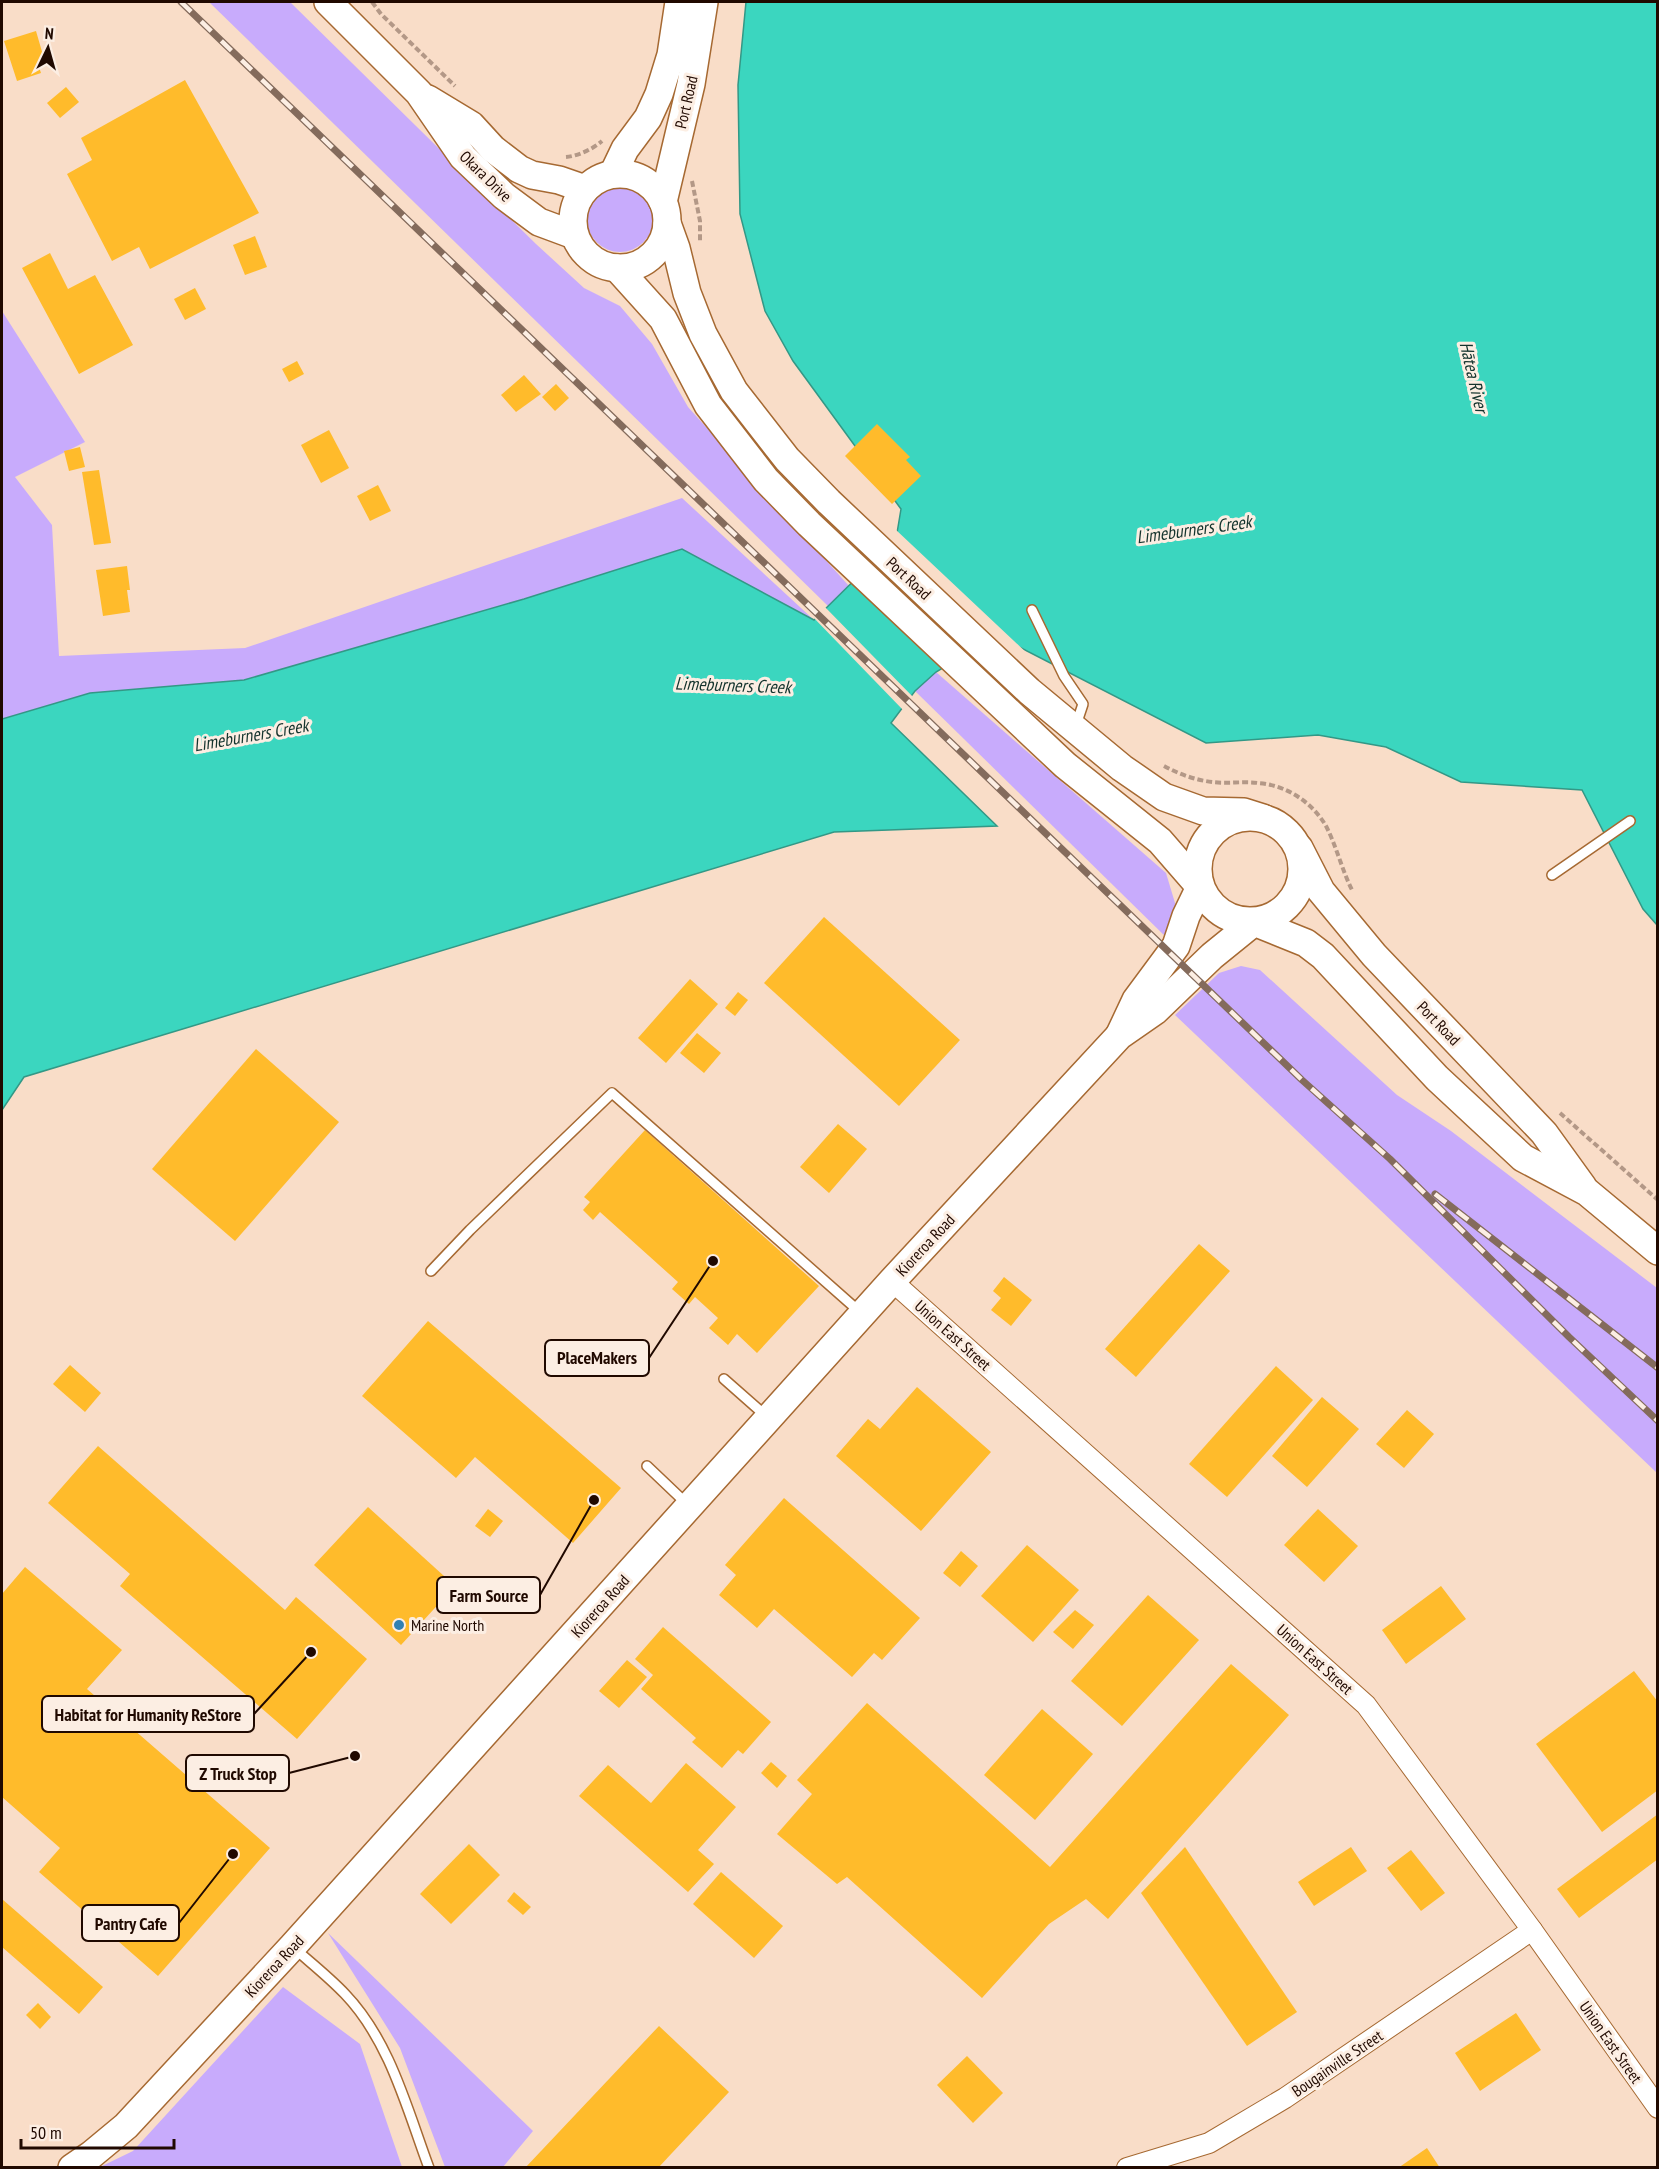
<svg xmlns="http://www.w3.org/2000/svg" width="1659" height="2169" viewBox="0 0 1659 2169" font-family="'PT Sans Narrow',sans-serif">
<rect width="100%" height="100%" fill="#f9ddc8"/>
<g fill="#c8abfc">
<path d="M209,2H290L536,244L584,288L620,306L652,344L688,407L849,586L828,606Z"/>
<circle cx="620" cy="219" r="33"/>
<path d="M2,311L85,442L15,477L52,525L59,656L245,648L682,498L814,620L682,549L524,599L244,680L90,693L2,719Z"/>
<path d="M936,672L1166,873L1178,913L1171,942L915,691Z"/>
<path d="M1241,966L1260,970L1397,1095L1451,1131L1657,1288V1473L1175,1015L1219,973Z"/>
<path d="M328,1933L533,2131L503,2167H445L400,2048Z"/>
<path d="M283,1987L360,2044L402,2167H100L133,2151Z"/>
</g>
<path fill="#3bd6bf" stroke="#339886" stroke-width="1.5" d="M746,2H1657V925L1643,909L1582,790L1461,782L1386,747L1318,735L1206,743L996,635L936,672L915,691L891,723L997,826L834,832L24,1077L2,1110V719L90,693L244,680L524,599L682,549L814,620L896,539L901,509L793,361L765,311L740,214L738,85Z"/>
<g fill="#f9ddc8">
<path d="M895,529L1030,656L996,638L944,670L849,581L893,538Z"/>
<path d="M824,606L914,698L904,711L811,615L814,616Z"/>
</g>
<g fill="#ffbb2b">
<path d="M36,31L45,62L38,64L41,73L17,81L4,41Z"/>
<path d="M185,80L259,213L150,269L139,247L112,261L67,174L92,160L81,138Z"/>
<path d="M66,87L79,102L60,118L47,103Z"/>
<path d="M255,236L267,267L245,275L233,245Z"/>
<path d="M50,253L68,289L95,275L133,345L79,374L22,268Z"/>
<path d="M195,288L206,309L185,320L174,299Z"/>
<path d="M297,361L304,374L289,382L282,369Z"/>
<path d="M524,375L541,394L516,412L501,395Z"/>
<path d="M556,384L569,398L555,411L542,397Z"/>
<path d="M877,424L910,457L906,460L921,476L892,504L845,456Z"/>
<path d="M329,430L349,468L321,483L301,445Z"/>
<path d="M80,447L85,467L69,471L64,451Z"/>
<path d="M99,470L111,543L94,545L82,472Z"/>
<path d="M378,485L391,511L370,521L357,496Z"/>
<path d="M127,566L130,590H127L130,612L103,616L96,570Z"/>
<path d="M824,917L960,1040L899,1106L764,983Z"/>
<path d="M690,979L718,1004L666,1063L638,1038Z"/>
<path d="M738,992L748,1000L735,1016L725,1008Z"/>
<path d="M697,1033L721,1053L704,1073L680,1053Z"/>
<path d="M256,1049L339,1122L235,1241L152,1169Z"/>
<path d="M838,1124L867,1149L829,1193L800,1167Z"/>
<path d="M645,1130L819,1286L757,1353L737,1334L728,1345L709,1328L718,1318L695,1297L689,1304L672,1289L678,1282L600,1212L593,1220L583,1210L590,1202L584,1197Z"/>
<path d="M1199,1244L1230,1271L1136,1377L1105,1349Z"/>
<path d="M1004,1277L1032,1300L1011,1326L991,1310L1001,1298L993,1291Z"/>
<path d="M428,1321L621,1488L573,1543L475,1457L456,1478L362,1396Z"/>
<path d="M70,1365L101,1393L85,1412L53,1384Z"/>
<path d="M1276,1366L1313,1400L1227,1497L1189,1464Z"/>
<path d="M917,1387L991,1452L921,1531L836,1456L868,1419L880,1429Z"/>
<path d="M1322,1397L1359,1429L1307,1487L1272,1456Z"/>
<path d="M1407,1410L1434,1434L1404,1468L1376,1444Z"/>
<path d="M98,1446L285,1610L296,1597L367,1659L297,1739L120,1586L130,1574L48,1503Z"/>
<path d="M784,1498L920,1618L882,1660L874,1653L852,1677L774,1609L757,1628L719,1595L736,1575L725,1565Z"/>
<path d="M368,1507L455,1586L401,1645L314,1565Z"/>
<path d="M488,1509L503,1521L490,1537L475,1526Z"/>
<path d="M1318,1509L1358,1546L1324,1582L1284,1545Z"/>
<path d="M1027,1545L1079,1590L1033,1642L981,1596Z"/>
<path d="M961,1551L978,1566L960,1587L943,1573Z"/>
<path d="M25,1567L122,1650L87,1689L270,1848L158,1976L39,1872L60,1848L2,1797V1594Z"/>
<path d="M1441,1586L1466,1619L1406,1664L1382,1630Z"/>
<path d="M1148,1595L1199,1640L1122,1726L1071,1681Z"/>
<path d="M1075,1610L1094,1625L1073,1649L1053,1632Z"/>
<path d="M663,1627L771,1722L743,1754L738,1750L722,1768L692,1742L696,1738L641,1689L653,1675L635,1659Z"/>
<path d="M627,1660L647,1677L619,1708L599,1691Z"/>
<path d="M1231,1664L1289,1715L1108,1919L1086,1899L1049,1924L982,1998L847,1877L837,1884L777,1834L812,1794L797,1780L867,1703L1050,1867Z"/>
<path d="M1634,1671L1658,1702V1790L1602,1832L1536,1744Z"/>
<path d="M1042,1709L1093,1754L1035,1820L984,1775Z"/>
<path d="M771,1762L787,1776L777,1788L761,1773Z"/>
<path d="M686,1763L736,1807L698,1850L714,1864L688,1892L579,1796L608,1765L651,1803Z"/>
<path d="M1658,1814V1859L1579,1918L1557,1889Z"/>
<path d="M469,1844L500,1875L451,1924L420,1894Z"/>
<path d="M1185,1847L1297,2012L1247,2046L1141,1893Z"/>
<path d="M1351,1847L1367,1871L1314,1906L1298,1882Z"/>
<path d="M1411,1850L1445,1893L1421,1911L1387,1868Z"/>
<path d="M721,1872L783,1926L754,1958L693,1904Z"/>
<path d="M514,1892L531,1907L523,1915L507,1901Z"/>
<path d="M2,1899L103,1987L79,2014L2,1947Z"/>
<path d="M38,2003L51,2017L40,2029L26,2015Z"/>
<path d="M1516,2013L1541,2050L1480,2091L1455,2053Z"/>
<path d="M659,2026L729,2092L658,2168H525Z"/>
<path d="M967,2056L1003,2093L973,2123L937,2085Z"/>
<path d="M1427,2148L1440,2168H1398Z"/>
</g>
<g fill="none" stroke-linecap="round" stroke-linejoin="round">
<defs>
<g id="lane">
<path d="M1032,610L1064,676L1083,704L1076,725"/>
<path d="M1552,875L1630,821"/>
<path d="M431,1271L470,1230L612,1093L861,1313"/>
<path d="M724,1379L767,1417"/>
<path d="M647,1466L688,1505"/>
<path d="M294,1948C311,1963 330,1978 345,1994C390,2041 407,2109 429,2168"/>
</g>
<g id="street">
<path d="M892,1281L1366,1705L1532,1930L1658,2108"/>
<path d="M1127,2168L1209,2143L1285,2098L1532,1930"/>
</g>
<g id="secondary">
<path d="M328,2L419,93L463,157L504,196L539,222L574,235"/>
<path d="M428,99L471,125L493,149L519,169L532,175L559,180L585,189"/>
<path d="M613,174L625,149L648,118L659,94L671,55L679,2"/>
<circle cx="620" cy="221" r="47"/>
<path d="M663,202L691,84L704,2"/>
<path d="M667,223L676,248L687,293L703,334L734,391L787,459L829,502L1029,691L1122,768L1164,797L1203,811L1244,812L1263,818"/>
<path d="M617,268L663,319L708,405L766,480L809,524L1065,765L1160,841L1200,887L1186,916L1176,946L1136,1000L1120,1034"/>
<circle cx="1250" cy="869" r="52"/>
<path d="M1299,848L1321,891L1374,955L1544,1133L1583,1187"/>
<path d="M72,2168L91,2155L126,2126L292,1947L892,1281L1119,1036L1155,1011L1212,956L1254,922L1306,943L1323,956L1437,1078L1523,1158L1587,1192L1658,1251"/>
</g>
</defs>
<use href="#lane" stroke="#a66932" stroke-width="12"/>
<use href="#street" stroke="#a66932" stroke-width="22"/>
<use href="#secondary" stroke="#a66932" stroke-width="30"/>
<g stroke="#b39887" stroke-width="4" stroke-dasharray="6 3" stroke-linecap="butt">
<path d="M372,2L381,14L455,86"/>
<path d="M566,157C578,156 593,149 602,141"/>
<path d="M692,181L700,221V242"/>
<path d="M1164,766C1179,774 1195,780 1212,782C1227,784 1243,781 1258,783C1286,785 1312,802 1326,826C1336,845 1342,870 1352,890"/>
<path d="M1560,1113L1658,1200"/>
</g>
<use href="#lane" stroke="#fff" stroke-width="9"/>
<use href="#street" stroke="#fff" stroke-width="20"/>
<use href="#secondary" stroke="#fff" stroke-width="27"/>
<defs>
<g id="rail">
<path d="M181,2L1302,1080L1390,1159L1569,1337L1658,1421"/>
<path d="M1435,1194L1658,1368"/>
</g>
</defs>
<use href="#rail" stroke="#846b5c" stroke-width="7"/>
<use href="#rail" stroke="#fceee3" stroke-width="4.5" stroke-dasharray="14" stroke-linecap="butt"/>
</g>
<circle fill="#3281b3" stroke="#fceee3" stroke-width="2" cx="399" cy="1625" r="6"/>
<g text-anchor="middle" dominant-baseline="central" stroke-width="6" stroke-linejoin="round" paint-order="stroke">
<g font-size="16" fill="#200900" stroke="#fceee3">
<text transform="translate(686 102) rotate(-77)">Port Road</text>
<text transform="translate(486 176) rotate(44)">Okara Drive</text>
<text transform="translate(909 578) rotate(43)">Port Road</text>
<text transform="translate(1439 1023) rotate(46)">Port Road</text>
<text transform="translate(925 1245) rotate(-47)">Kioreroa Road</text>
<text transform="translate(953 1335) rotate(42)">Union East Street</text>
<text transform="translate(600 1606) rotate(-48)">Kioreroa Road</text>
<text transform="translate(1315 1659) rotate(42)">Union East Street</text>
<text transform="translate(274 1966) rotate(-47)">Kioreroa Road</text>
<text transform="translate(1611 2042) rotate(55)">Union East Street</text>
<text transform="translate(1337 2063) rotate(-34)">Bougainville Street</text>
</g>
<g font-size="16" fill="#200900" stroke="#fceee3" text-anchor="start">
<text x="411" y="1625">Marine North</text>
</g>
<g font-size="18" font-style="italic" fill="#14332d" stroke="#fceee3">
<text transform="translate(1474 377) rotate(77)">Hātea River</text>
<text transform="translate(1194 529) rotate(-8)">Limeburners Creek</text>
<text transform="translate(733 685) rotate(2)">Limeburners Creek</text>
<text transform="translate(251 735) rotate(-10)">Limeburners Creek</text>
</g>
</g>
<path fill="none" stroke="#200900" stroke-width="2" d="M713 1261L649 1358M594 1500L540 1595M311 1652L254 1714M355 1756L289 1773M233 1854L179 1923"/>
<g fill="#200900" stroke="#fceee3" stroke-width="2">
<circle cx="713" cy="1261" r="6"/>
<circle cx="594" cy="1500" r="6"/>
<circle cx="311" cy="1652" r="6"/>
<circle cx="355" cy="1756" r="6"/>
<circle cx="233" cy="1854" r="6"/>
</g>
<g fill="#fceee3" stroke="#200900" stroke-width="2">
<rect x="545" y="1340" width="104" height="36" rx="6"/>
<rect x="437" y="1577" width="103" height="36" rx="6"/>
<rect x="42" y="1696" width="212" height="36" rx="6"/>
<rect x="186" y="1755" width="103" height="36" rx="6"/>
<rect x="82" y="1905" width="97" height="36" rx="6"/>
</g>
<g font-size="18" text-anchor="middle" font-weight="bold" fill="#200900">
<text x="597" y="1364">PlaceMakers</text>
<text x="489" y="1602">Farm Source</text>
<text x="148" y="1721">Habitat for Humanity ReStore</text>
<text x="238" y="1780">Z Truck Stop</text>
<text x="131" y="1930">Pantry Cafe</text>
</g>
<rect width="1659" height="2169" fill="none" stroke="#200900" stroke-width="6"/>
<g transform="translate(48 48) rotate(5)" stroke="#fceee3" stroke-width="4.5" paint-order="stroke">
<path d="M0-4.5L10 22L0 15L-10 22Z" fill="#200900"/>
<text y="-9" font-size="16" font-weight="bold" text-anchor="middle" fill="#200900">N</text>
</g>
<path d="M21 2139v9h153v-9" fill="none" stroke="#200900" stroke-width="3"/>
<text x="30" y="2139" font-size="18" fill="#200900" stroke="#fceee3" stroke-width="4.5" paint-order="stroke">50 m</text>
</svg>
